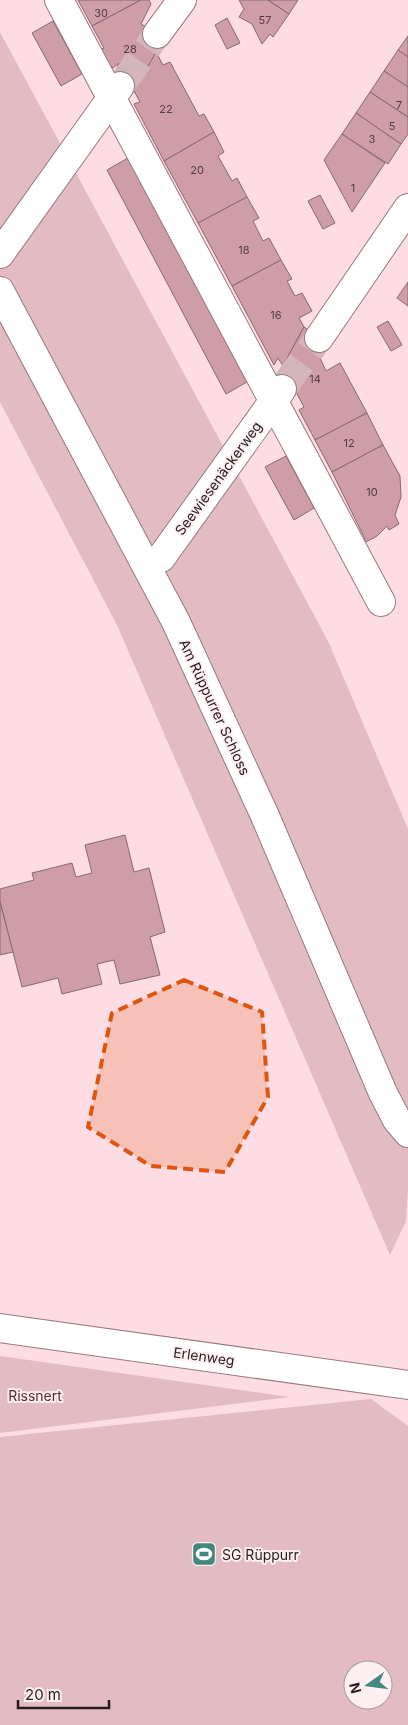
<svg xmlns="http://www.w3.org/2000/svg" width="408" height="1725" viewBox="0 0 408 1725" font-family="Inter,sans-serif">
<rect width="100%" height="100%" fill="#fedce3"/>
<g fill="#e2bbc3" fill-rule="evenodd">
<path d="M0,32L328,641L408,829V1187L406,1221L390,1255L117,625L0,402Z"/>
<path d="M0,1356L290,1397L0,1433Z"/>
<path d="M371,1399L408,1426V1725H0V1437ZM353,1670H383V1700H353Z"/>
</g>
<g fill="#ce9da8" stroke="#86686f">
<path d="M78,0H141L92,26Z"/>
<path d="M141,0H149L151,4L141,24L165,38L130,97L116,70L119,63L113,68L104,59L106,57L100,50L104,48L92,26Z"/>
<path d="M239,0H268L289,14L273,37L270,34L262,44L252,24L239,17L244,9Z"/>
<path d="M268,0H298L289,14Z"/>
<path d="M227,18L240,43L227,49L215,25Z"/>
<path d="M53,21L82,74L61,86L32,33Z"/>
<path d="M408,36V57L398,50Z"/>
<path d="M398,50L408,57V87L384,71Z"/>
<path d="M156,52L163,65L170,62L199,116L204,114L214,132L164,161L134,104L140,102L134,91Z"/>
<path d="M384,71L408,87V117L370,92Z"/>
<path d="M370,92L408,117V134L401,144L356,113Z"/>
<path d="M356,113L401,144L388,164L342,134Z"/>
<path d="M214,132L224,152L218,156L232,181L237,178L247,197L198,223L164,161Z"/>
<path d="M342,134L385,163L352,212L324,160Z"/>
<path d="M128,158L247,382L226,394L107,170Z"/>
<path d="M320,195L335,223L323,229L308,201Z"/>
<path d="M247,197L259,218L253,221L263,241L269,238L281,260L232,286L198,223Z"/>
<path d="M281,260L292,279L287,281L295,296L302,293L312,311L299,318L304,327L283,366L278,358L274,365L232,286Z"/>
<path d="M408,282V306L397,298Z"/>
<path d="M388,321L402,345L391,351L377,327Z"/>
<path d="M304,327L330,346L320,358L326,371L340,363L367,413L315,440L299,410L304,407L296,392L292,398L279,373Z"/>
<path d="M367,413L383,445L332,472L315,440Z"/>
<path d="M383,445L400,476L401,497L395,515L399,524L389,530L387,526L377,536L364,543L363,541L365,539L332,472Z"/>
<path d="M286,456L314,508L294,520L265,467Z"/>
<path d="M125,835L134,872L149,868L165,932L150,937L160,975L120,984L114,960L97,964L102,984L62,994L58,978L22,987L0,902V889L34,880L32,873L72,863L76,877L92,873L85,845Z"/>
<path d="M0,902L13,952L0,955Z"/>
</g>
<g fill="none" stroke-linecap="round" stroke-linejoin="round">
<g stroke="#d3b6bc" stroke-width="28" stroke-dasharray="28 14" stroke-linecap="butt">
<path d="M123,83L157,34"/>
<path d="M285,385L319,338"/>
</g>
<defs>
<g id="minor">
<path d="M59,0L381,602"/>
<path d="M157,34L182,0"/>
<path d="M0,254L120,86"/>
<path d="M0,291L176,622L265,816L383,1093L397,1120L408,1133"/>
<path d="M319,338L408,208"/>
<path d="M147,564L161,558L282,389"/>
<path d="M0,1328L408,1385"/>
</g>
</defs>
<use href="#minor" stroke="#97797f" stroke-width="30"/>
<use href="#minor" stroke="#fff" stroke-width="28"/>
</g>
<path fill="#de560d" fill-opacity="0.2" stroke="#de560d" stroke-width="4" stroke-dasharray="10 6" stroke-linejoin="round" d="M184,980L262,1012L268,1097L225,1172L151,1166L88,1127L112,1013Z"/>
<defs>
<symbol id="stadium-square" viewBox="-11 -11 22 22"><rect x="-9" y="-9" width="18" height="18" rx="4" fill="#43887e" stroke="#fdeff2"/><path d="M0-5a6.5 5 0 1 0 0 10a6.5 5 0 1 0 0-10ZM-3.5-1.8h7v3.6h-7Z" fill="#fff"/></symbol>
</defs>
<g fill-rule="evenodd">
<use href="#stadium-square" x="190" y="1540" width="28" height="28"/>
</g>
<g text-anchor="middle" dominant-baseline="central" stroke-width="4" stroke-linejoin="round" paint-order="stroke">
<g font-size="11" fill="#523c40">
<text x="101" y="13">30</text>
<text x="265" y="20">57</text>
<text x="130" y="49">28</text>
<text x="399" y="105">7</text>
<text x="166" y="109">22</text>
<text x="392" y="126">5</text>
<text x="372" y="139">3</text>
<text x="197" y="170">20</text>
<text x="353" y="188">1</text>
<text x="244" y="250">18</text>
<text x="276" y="315">16</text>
<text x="315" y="379">14</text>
<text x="349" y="443">12</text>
<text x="372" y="492">10</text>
</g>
<g font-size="14" fill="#281c1e" stroke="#fdeff2">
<text transform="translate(218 478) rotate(-54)">Seewiesenäckerweg</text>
<text transform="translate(215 707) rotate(65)">Am Rüppurrer Schloss</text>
<text transform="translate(204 1356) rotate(8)">Erlenweg</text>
</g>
<g font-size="14" fill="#612437" stroke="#fdeff2">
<text x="35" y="1395">Rissnert</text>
</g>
<g font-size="14" fill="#281c1e" stroke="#fdeff2" text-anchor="start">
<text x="222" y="1554">SG Rüppurr</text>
</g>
</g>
<g transform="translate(368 1685) rotate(256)"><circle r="24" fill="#fdeff2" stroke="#a89b9d"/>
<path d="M0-4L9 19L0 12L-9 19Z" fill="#43887e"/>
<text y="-8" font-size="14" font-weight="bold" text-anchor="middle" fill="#281c1e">N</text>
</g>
<path d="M18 1700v8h91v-8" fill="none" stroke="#281c1e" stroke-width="2.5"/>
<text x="25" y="1700" font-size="15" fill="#281c1e" stroke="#fdeff2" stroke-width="4" paint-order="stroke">20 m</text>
</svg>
